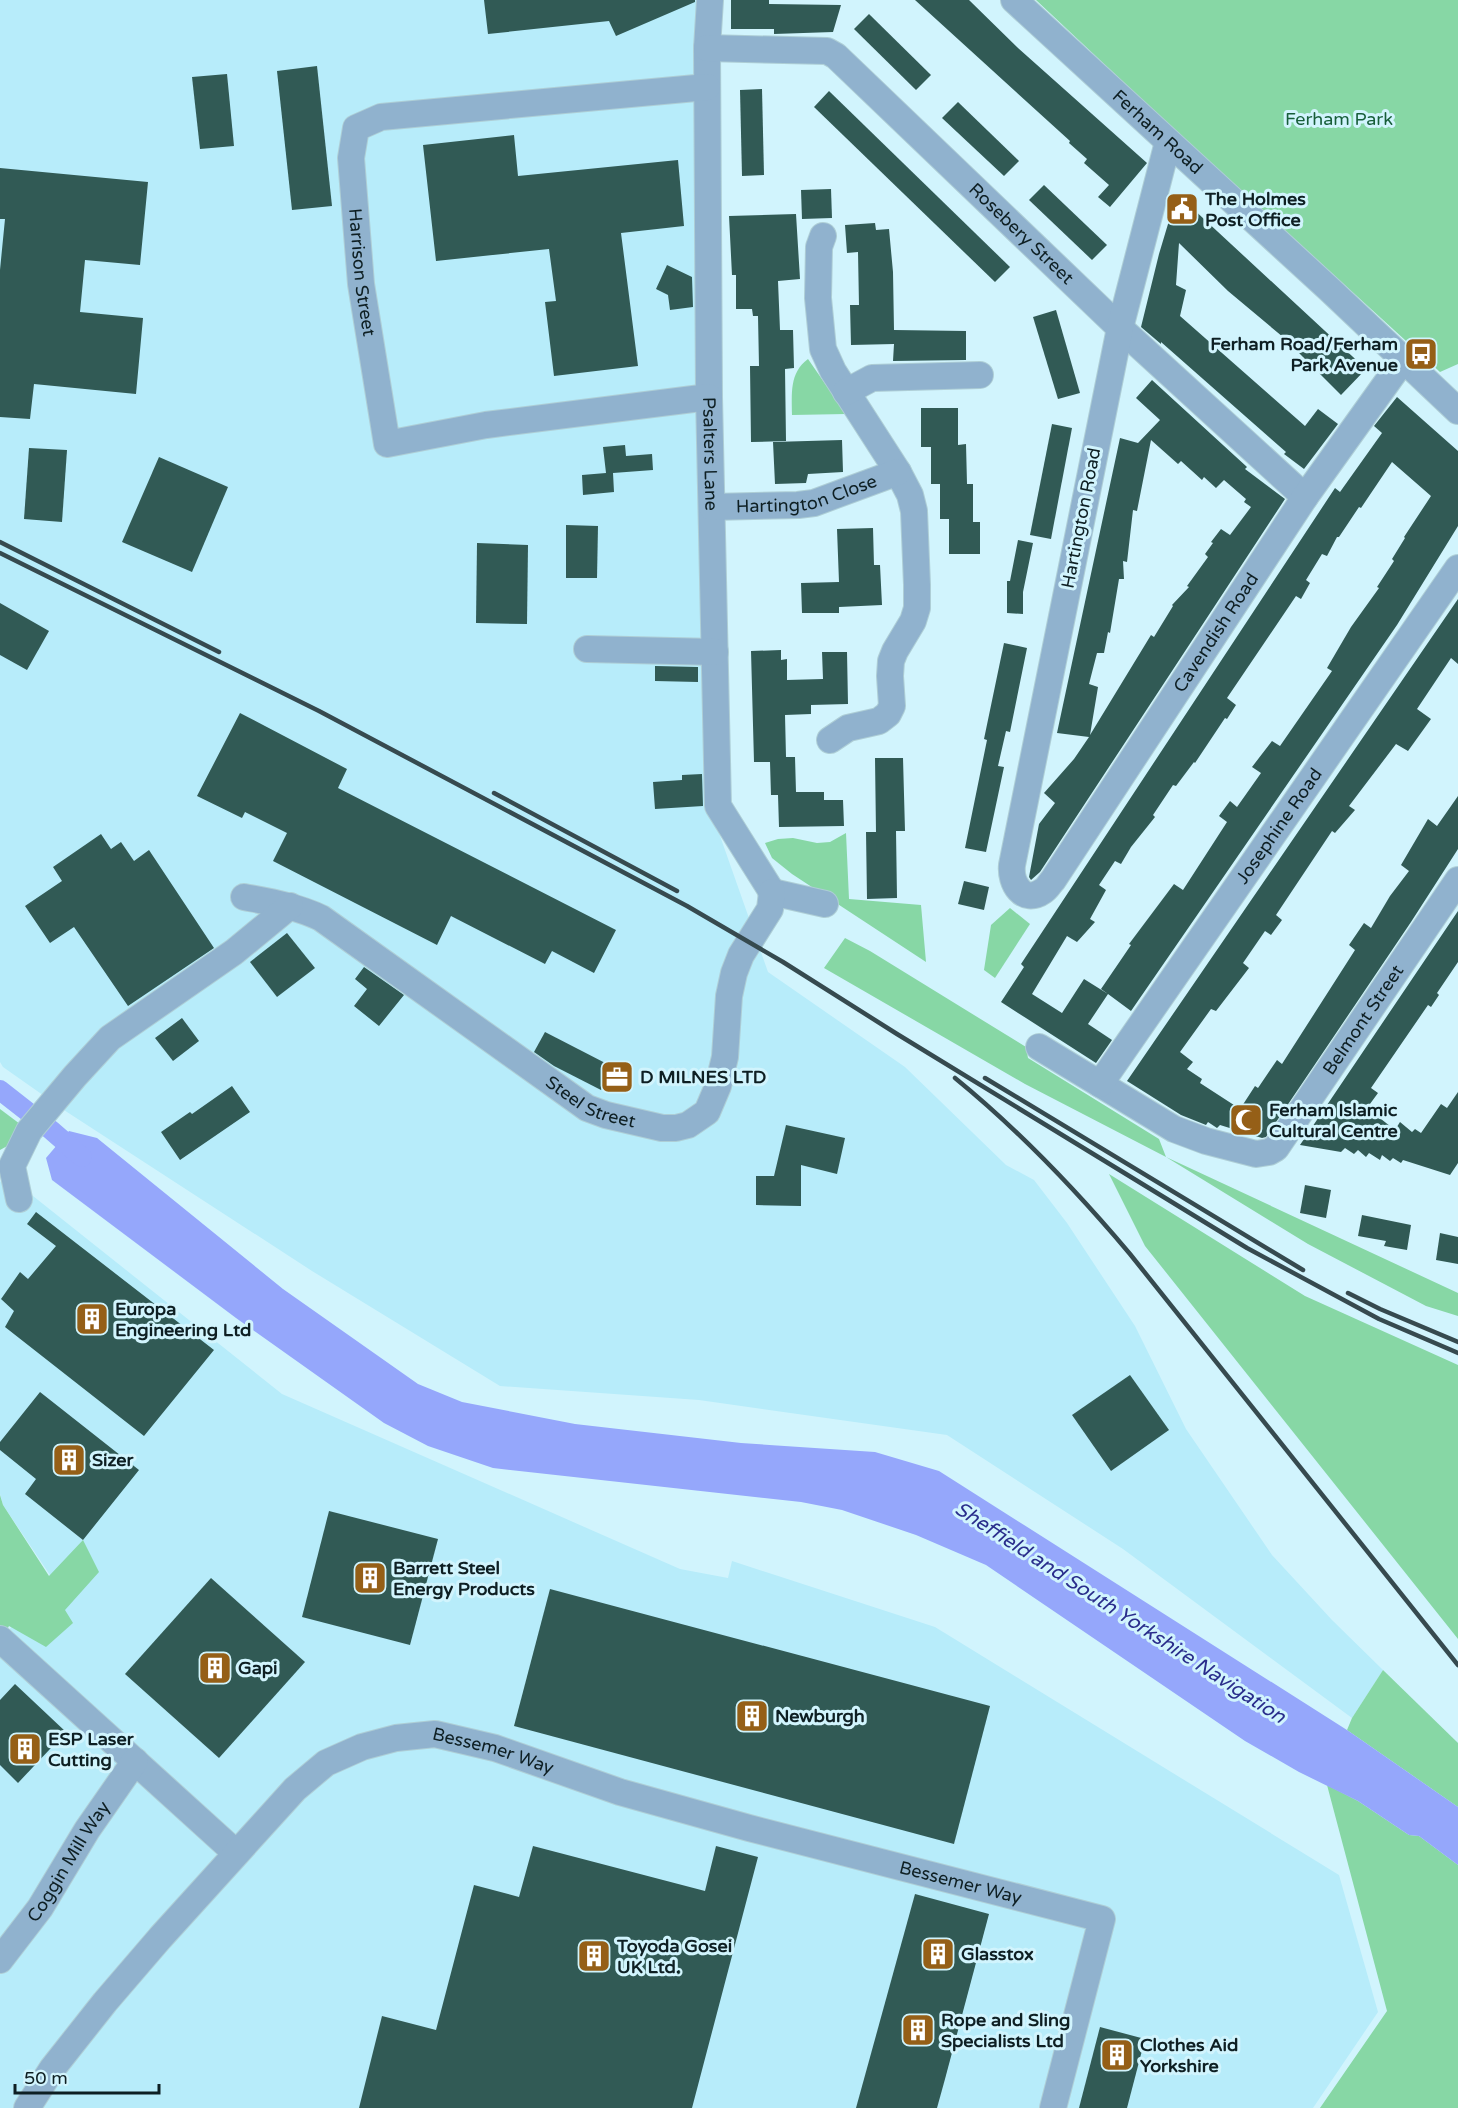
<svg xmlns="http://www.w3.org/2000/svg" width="1458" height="2108" viewBox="0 0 1458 2108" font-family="'Varela Round',sans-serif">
<rect width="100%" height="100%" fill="#d1f4fd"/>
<g fill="#b7ecfa">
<path d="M0,0H701L713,816L768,972L905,1067L1006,1165L1034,1180L1067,1223L1135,1326L1186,1429L1272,1555L1332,1620L1383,1670L1352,1718L1123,1549L947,1435L699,1400L500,1386L312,1271L67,1112L3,1067L0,1062Z"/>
<path d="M4,1178L33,1196L282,1394L680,1569L728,1578L732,1561L935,1627L1339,1875L1378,2012L1313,2108H0V1645L9,1630L50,1575L3,1505L0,1494V1182Z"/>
</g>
<g fill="#87d7a5">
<path d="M1036,0H1458V364L1440,372L1151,108Z"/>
<path d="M808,359L846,414L792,415C792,394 789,373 808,359Z"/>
<path d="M846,833L849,899L921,905L926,962L792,874L772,858L765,843L778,839L793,838L817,843L830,842Z"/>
<path d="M1010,908L1030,924L995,978L984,970L991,925Z"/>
<path d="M845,938L870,951L1026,1047L1028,1058L1159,1139L1166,1157L1458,1293V1316L1426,1306L1308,1244L1166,1157L1025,1084L824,968Z"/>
<path d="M0,1109L20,1124L9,1145L0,1150Z"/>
<path d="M1109,1174L1305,1296L1458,1365V1639L1145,1246Z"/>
<path d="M0,1495L3,1505L49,1576L83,1540L99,1572L65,1610L73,1623L46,1647L9,1626L0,1642Z"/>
<path d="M1383,1670L1458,1743V1807L1347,1730L1352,1718Z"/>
<path d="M1327,1785L1358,1801L1409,1835L1419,1836L1458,1865V2108H1320L1387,2011Z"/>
</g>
<path fill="#95a7fb" d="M69,1131L97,1138L283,1289L418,1384L462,1402L575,1424L741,1443L875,1452L939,1471L1347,1730L1458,1807V1865L1419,1836L1409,1835L1358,1801L1299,1772L1245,1741L986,1565L916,1535L842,1510L801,1502L493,1468L428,1446L384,1423L236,1318L52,1180L46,1158Z"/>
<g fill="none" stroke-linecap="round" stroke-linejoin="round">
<path stroke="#95a7fb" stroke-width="20" d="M0,1090L51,1130L82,1157"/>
</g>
<g fill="#315a55" fill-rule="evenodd">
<path d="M484,0H695V2L616,36L609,21L488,34Z"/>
<path d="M731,0H769V4L841,5L833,32L774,34V29H731Z"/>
<path d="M915,0H969L1018,48L1147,163L1110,207L1098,197L1109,185L1084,163L1087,159L1069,143L1070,141Z"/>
<path d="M869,14L931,75L916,90L854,29Z"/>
<path d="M317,66L332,206L292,210L277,71Z"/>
<path d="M227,74L234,146L200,149L192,77Z"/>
<path d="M762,89L764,175L742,176L740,90Z"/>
<path d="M829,91L1010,267L995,282L814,107Z"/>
<path d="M958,102L1019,161L1004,176L942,118Z"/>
<path d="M514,135L518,176L678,160L684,226L621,233L638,366L554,376L545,302L556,301L549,249L436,261L423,145Z"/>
<path d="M0,168L148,182L140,265L85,260L80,312L143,318L136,394L34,384L30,419L0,417V270L5,219H0Z"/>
<path d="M1044,185L1107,245L1092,260L1029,200Z"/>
<path d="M831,189L832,218L802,219L801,190Z"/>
<path d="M1177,194L1366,369L1341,395L1283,337L1228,291L1179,243L1176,285L1186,290L1180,316L1305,426L1318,409L1338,424L1304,469L1284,454L1286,452L1161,342V344L1141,327L1159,254Z"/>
<path d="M796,214L800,279L778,281L780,330H793L794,368L785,369L786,441L751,442L750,366H759L758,316H753L752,309H736V275H732L729,216Z"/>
<path d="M875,223L876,230L889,229L893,272L894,330L966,331V360L893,361L894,344L851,345L850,305H859L858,252L847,253L845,225Z"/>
<path d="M667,265L692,277L693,307L670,310L668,295L656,289Z"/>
<path d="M1056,310L1080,393L1058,399L1033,317Z"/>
<path d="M1152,380L1247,467L1245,469L1285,499L1040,872L1031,880L1029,877L1039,824L1055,803L1044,793L1074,759L1089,737L1057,733L1120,438L1138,443L1160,420L1136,398ZM1151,440L1178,464L1181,461L1202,480L1204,477L1216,488L1224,480L1246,499L1244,502L1251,507L1230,535L1221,529L1211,542L1213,543L1205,554L1208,557L1187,586L1189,587L1172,605L1173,606L1154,637L1151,635L1090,735L1098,687L1089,684L1097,653H1104L1108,632L1110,633L1119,579H1124L1123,561L1127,562L1133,510L1137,511Z"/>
<path d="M1397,397L1458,451V526L1397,625L1131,1011L1108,994L1088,1024L1112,1040L1096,1063L1001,1002L1024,967L1021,964L1335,488L1340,492L1382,433L1374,426ZM1392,462L1431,496L1404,537L1405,538L1392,559L1394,561L1377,587L1379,588L1351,627L1327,668L1332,671L1280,746L1272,741L1252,767L1261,773L1237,807L1230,801L1219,816L1227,822L1183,890L1174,884L1129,944L1131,945L1101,989L1108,994L1084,979L1062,1013L1032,994L1067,936L1077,942L1095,922L1090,919L1106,890L1099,885L1115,861L1121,864L1131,847L1155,817L1153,815L1173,785L1176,786L1194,762L1195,763L1225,718L1227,719L1236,705L1227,698L1296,596L1301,599L1310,583L1306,580L1322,554L1327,556L1337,537H1339L1359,507L1361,508Z"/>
<path d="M921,408H958V445L966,444L967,484H973V522H980V554H949V519H940V484H931V447H921Z"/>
<path d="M1052,424L1072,428L1051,539L1030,535Z"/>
<path d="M842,440L843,472L808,474L806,483L775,484L773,442Z"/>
<path d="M625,445L626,456L652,454L653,470L613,473L614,492L583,495L582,475L606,473L603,447Z"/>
<path d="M29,448L67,450L62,522L24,519Z"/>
<path d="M159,457L228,487L192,572L122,542Z"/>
<path d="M566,525L598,526L597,578H566Z"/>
<path d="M873,528L874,565H880L882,605L839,607V613H802L801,583L839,582L837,529Z"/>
<path d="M1018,540L1033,543L1023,592V614L1007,613V581H1010Z"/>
<path d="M477,543L528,545L527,624L476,623Z"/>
<path d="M1458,599V664L1451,658L1417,709L1431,719L1408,751L1396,744L1349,806L1355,810L1335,833L1332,831L1276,915L1282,920L1271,935L1265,931L1243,963L1249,968L1216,1011L1211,1009L1180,1052L1193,1062L1187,1069L1202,1079L1200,1083L1237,1107L1239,1104L1242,1106L1255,1086L1258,1088L1277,1060L1282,1064L1355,950L1349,945L1364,923L1371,928L1390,896L1409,871L1401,865L1428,819L1437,826L1458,796V849L1411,922L1266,1137L1262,1138L1220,1125L1217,1128L1208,1122L1206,1125L1181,1115L1127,1081Z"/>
<path d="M0,603L49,631L27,670L0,655Z"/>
<path d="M1004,643L1027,648L1010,732L1006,731L998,766L1004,767L986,852L965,848L987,740L984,739Z"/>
<path d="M781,650V660L787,659V680L823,679L822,652H847L848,704L811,705V714L785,715L786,757H795L796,792H824V800H843L844,826L779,827L778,795H771L770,762H754L751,651Z"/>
<path d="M655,666L698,667V682L655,681Z"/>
<path d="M240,713L347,769L338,788L616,930L594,973L552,951L545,964L451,916L437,945L273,861L287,833L245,812L242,818L197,796Z"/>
<path d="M875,758H903L905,831H896L897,898L867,899L866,832H876Z"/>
<path d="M702,774L703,806L655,809L653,782L682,780V775Z"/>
<path d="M101,834L111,849L121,842L134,861L149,850L214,948L128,1006L74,927L50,943L25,906L62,881L53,867Z"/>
<path d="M964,881L989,887L984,910L958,904Z"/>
<path d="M1458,911V962L1437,993L1439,995L1431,1007L1428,1005L1371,1088L1378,1093L1367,1108L1395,1130L1400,1122L1412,1132L1415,1129L1421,1133L1441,1104L1447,1108L1458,1092V1163L1450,1175L1403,1160L1401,1163L1393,1158L1390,1161L1382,1155L1380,1160L1369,1153L1366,1157L1358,1150L1354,1154L1345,1148L1341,1152L1300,1145Z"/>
<path d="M287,933L315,968L277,997L250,962Z"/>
<path d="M364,967L404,995L379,1026L354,1006L367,989L355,979Z"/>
<path d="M182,1018L199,1041L173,1061L155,1038Z"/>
<path d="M545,1032L613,1067L601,1090L554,1066L534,1052Z"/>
<path d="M232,1086L250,1112L180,1160L161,1132L190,1112L192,1114Z"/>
<path d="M786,1125L845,1138L837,1174L801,1165V1206L756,1205V1176H774Z"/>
<path d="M1305,1185L1331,1190L1326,1218L1300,1213Z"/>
<path d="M36,1212L214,1350L144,1436L5,1327L14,1311L1,1299L20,1272L28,1279L56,1246L27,1224Z"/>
<path d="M1362,1215L1411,1225L1407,1250L1384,1246L1386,1241L1358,1236Z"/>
<path d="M1440,1233L1458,1237V1264L1436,1260Z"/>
<path d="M1130,1375L1169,1430L1111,1471L1072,1415Z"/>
<path d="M40,1392L139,1470L83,1540L25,1494L36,1479L0,1450V1442Z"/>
<path d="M329,1511L438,1539L410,1645L302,1617Z"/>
<path d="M211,1578L305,1662L219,1758L125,1674Z"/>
<path d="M550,1589L990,1706L954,1844L514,1726Z"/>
<path d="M15,1684L66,1732L18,1783L0,1765V1700Z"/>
<path d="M533,1846L705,1891L716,1846L758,1857L692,2108H359L382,2016L436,2030L474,1885L519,1897Z"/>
<path d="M915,1894L989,1914L945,2079L937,2108H856Z"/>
<path d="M1100,2027L1145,2039L1127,2108H1079Z"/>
</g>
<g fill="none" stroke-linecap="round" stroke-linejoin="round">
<defs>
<g id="minor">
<path id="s1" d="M710,0L707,48L709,397L718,806L772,892"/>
<path id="s2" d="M1014,0L1329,289L1458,411"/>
<path id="s3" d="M707,48L827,51L836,56L1120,328L1305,497"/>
<path id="s4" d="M707,87L381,117L356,128L351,158L361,284L387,444L486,425L709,397"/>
<path id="s5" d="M1168,142L1120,328L1012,865C1010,883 1023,905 1043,891C1047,889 1050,883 1053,880L1305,497L1403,360"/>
<path d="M823,236L819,247L818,298L823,349L833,371L898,472L910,495L914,511L917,585V608L913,621L895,651L891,661L890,676L892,706L888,714L879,721L848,728L830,740"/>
<path d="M846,392L872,378L980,375"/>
<path id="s6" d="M712,507L798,505L814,503L898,472"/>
<path d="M587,649L715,652"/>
<path d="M772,892L825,904"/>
<path id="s7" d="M244,897C270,902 296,906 321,918L587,1108L606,1115L662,1128H676L688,1125L707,1112L718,1086L725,1057L729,996L734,973L741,955L770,909L772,892"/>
<path id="s8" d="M1039,1047L1174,1129L1206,1141L1256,1154L1269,1152L1276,1148L1458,880"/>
<path id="s9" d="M1100,1084L1458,568"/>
<path d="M19,1199L12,1166L29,1131L75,1076L110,1038L234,952L290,906"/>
<path d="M0,1639L236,1853"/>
<path id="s10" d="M0,1960L40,1908L87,1830L135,1761"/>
<path id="s11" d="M27,2108L52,2069L105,2002L160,1938L295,1789L326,1763L362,1747L396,1738L435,1734L495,1748L620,1792L749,1828L1102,1919L1053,2108"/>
</g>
</defs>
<use href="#minor" stroke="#aeced6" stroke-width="28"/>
<use href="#minor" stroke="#90b2ce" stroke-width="26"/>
<g stroke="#364a4f" stroke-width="4.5">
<path d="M0,542L219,652"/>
<path d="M0,553L319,711L687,906L783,962L897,1034L1247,1248L1379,1319L1458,1353"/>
<path d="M494,793L677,891"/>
<path d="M955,1078C1020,1131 1076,1190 1130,1254L1458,1665"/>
<path d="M985,1078L1303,1270"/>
<path d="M1348,1293L1380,1309L1458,1342"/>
</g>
</g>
<defs>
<symbol id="civic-square" viewBox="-11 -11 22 22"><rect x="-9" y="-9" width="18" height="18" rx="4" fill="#955f17" stroke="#d1f4fd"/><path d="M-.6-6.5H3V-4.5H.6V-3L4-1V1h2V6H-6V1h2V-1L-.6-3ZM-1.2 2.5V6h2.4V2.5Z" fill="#fff"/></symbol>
<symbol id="bus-square" viewBox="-11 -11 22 22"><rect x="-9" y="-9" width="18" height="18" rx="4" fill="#955f17" stroke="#d1f4fd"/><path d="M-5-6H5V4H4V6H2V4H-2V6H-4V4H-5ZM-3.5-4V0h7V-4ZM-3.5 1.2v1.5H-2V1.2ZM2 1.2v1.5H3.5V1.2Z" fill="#fff"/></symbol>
<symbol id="office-square" viewBox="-11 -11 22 22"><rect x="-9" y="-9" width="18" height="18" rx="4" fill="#955f17" stroke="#d1f4fd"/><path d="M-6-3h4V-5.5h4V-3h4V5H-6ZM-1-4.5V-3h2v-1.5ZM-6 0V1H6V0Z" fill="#fff"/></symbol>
<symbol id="mosque-square" viewBox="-11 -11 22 22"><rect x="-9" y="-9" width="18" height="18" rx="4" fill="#955f17" stroke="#d1f4fd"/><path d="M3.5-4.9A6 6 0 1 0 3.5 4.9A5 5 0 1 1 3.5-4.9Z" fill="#fff"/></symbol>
<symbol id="building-square" viewBox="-11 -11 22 22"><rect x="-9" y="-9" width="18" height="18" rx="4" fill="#955f17" stroke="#d1f4fd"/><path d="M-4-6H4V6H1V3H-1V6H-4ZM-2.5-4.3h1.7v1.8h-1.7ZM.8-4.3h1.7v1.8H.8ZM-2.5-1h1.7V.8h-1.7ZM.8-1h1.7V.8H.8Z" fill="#fff"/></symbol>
</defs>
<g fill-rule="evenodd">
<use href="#civic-square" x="1163" y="190" width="38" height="38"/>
<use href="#bus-square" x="1402" y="335" width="38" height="38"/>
<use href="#office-square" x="598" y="1058" width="38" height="38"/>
<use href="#mosque-square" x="1227" y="1101" width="38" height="38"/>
<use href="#building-square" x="73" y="1300" width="38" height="38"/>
<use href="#building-square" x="50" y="1441" width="38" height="38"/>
<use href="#building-square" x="351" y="1559" width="38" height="38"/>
<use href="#building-square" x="196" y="1649" width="38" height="38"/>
<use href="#building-square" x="733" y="1697" width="38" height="38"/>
<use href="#building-square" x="6" y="1730" width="38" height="38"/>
<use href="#building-square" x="919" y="1935" width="38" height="38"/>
<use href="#building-square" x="575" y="1937" width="38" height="38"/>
<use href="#building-square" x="899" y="2011" width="38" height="38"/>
<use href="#building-square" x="1098" y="2036" width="38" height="38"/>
</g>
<g text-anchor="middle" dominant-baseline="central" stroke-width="6" stroke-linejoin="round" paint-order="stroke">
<g font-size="18" fill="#175e39" stroke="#d1f4fd">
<text x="1339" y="119">Ferham Park</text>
</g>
<g font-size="18" fill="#0e1f23" stroke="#d1f4fd">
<text stroke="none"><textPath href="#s2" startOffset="195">Ferham Road</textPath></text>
<text stroke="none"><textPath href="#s3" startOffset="387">Rosebery Street</textPath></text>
<text stroke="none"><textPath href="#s4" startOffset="500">Harrison Street</textPath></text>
<text stroke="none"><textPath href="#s1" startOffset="454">Psalters Lane</textPath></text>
<text stroke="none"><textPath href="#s6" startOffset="96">Hartington Close</textPath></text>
<text transform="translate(1081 518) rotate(-79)">Hartington Road</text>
<text stroke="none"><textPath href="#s5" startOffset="1104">Cavendish Road</textPath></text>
<text stroke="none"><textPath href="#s9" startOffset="314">Josephine Road</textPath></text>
<text stroke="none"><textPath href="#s8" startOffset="420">Belmont Street</textPath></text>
<text stroke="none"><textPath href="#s7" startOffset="408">Steel Street</textPath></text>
<text stroke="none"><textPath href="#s11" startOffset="632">Bessemer Way</textPath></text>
<text stroke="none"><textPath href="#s10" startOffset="120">Coggin Mill Way</textPath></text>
<text stroke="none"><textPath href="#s11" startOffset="1118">Bessemer Way</textPath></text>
</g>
<g font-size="18" font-weight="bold" fill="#0e1f23" stroke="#d1f4fd" text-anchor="start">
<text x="1205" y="199">The Holmes<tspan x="1205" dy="21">Post Office</tspan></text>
<text x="1398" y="344" text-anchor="end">Ferham Road/Ferham<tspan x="1398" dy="21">Park Avenue</tspan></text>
<text x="640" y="1077">D MILNES LTD</text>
<text x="1269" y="1110">Ferham Islamic<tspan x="1269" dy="21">Cultural Centre</tspan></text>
<text x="115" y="1309">Europa<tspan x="115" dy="21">Engineering Ltd</tspan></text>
<text x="92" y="1460">Sizer</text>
<text x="393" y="1568">Barrett Steel<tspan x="393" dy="21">Energy Products</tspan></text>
<text x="238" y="1668">Gapi</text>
<text x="775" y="1716">Newburgh</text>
<text x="48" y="1739">ESP Laser<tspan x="48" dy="21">Cutting</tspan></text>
<text x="617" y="1946">Toyoda Gosei<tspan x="617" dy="21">UK Ltd.</tspan></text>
<text x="961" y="1954">Glasstox</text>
<text x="941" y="2020">Rope and Sling<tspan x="941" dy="21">Specialists Ltd</tspan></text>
<text x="1140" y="2045">Clothes Aid<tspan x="1140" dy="21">Yorkshire</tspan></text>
</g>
<g font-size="20" font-style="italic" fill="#2a2e8c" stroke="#d1f4fd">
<text transform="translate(1120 1613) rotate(33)">Sheffield and South Yorkshire Navigation</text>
</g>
</g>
<path d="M15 2084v9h144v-9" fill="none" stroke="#0e1f23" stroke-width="3"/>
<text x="24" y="2084" font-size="18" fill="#0e1f23" stroke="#d1f4fd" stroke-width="4.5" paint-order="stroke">50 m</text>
</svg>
